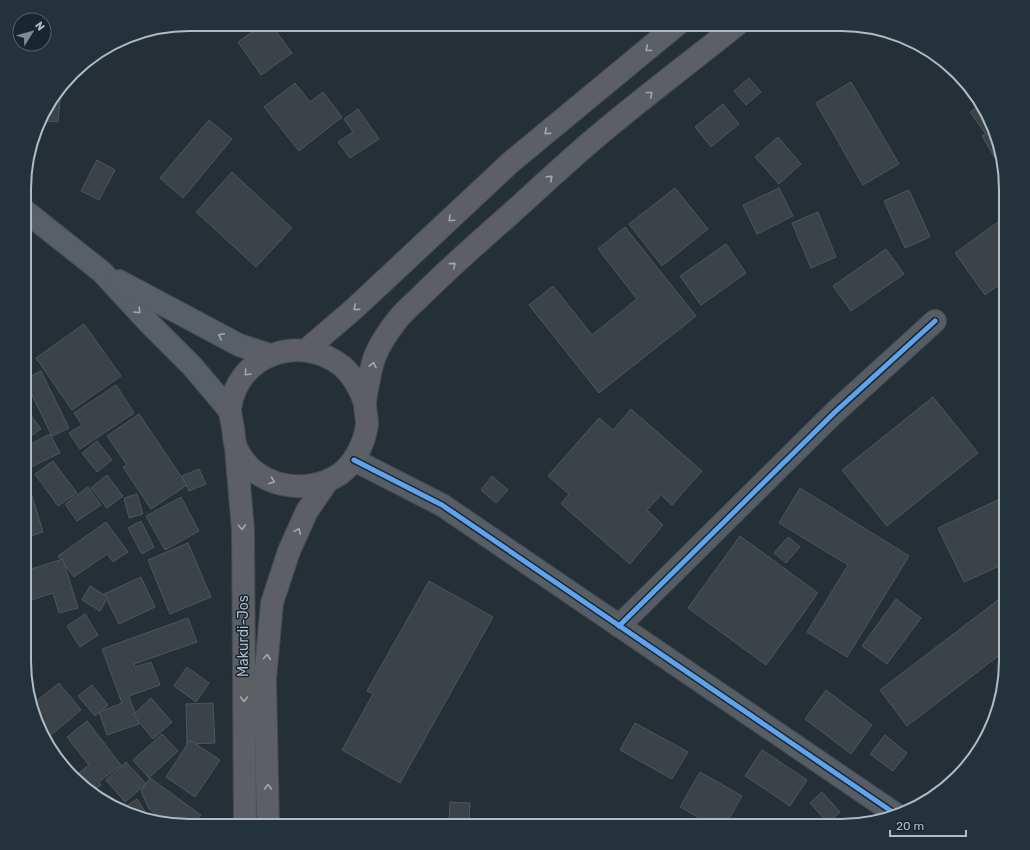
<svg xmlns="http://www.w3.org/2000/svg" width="1030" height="850" viewBox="0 0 1030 850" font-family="Rubik,sans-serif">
<rect width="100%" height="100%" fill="#252f36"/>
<g fill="#3b4349" stroke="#4d565d">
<path d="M263,24H271L292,53L261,75L238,42Z"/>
<path d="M749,78L761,92L746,105L734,91Z"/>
<path d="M851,82L899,164L863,185L816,103Z"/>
<path d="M295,83L310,102L323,92L342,117L299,151L264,107Z"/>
<path d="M61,88L58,122L41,121L46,107Z"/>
<path d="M723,104L739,124L711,147L695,127Z"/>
<path d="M980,105L994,127L985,133L970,112Z"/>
<path d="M358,109L379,139L350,158L338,142L353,132L344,119Z"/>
<path d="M209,120L232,139L183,198L160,178Z"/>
<path d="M994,129L1002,170L982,136Z"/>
<path d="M778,137L801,164L779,184L755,157Z"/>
<path d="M97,160L115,170L99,200L81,191Z"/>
<path d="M232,172L292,228L256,267L196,212Z"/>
<path d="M675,188L708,229L662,266L629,224Z"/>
<path d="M779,188L793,216L757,234L743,205Z"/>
<path d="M909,190L930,237L905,248L884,201Z"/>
<path d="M818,212L836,257L811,268L792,223Z"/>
<path d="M1006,216V280L985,295L955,253Z"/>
<path d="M625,227L696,316L599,393L529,305L553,286L592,335L637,299L598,249Z"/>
<path d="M726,244L746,273L701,305L680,276Z"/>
<path d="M886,249L904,274L851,311L833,286Z"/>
<path d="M84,324L121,376L72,410L36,358Z"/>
<path d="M41,371L69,428L52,436L25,381V379Z"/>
<path d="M116,385L134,413L80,449L69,433L82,425L74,413Z"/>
<path d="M933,397L978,453L887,526L842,470Z"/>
<path d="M25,407L41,429L25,440Z"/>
<path d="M631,409L702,471L672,505L661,495L647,510L663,525L630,564L561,504L569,494L548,476L599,418L613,430Z"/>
<path d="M139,414L187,485L151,509L123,467L127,465L107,436Z"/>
<path d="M50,434L60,453L29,468L25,460V447Z"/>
<path d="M97,441L112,460L97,472L82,453Z"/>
<path d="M53,461L77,493L58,506L35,474Z"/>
<path d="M199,469L206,484L189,491L182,476Z"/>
<path d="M25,473L43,532L25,538Z"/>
<path d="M107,475L123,496L107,508L91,488Z"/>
<path d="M492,476L508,490L496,503L481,490Z"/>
<path d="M88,487L101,505L77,521L65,504Z"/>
<path d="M800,488L909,556L847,657L807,632L848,565L779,523Z"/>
<path d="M137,494L143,514L129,518L124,498Z"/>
<path d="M1006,496V563L964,582L938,528Z"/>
<path d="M181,497L199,531L165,550L146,516Z"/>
<path d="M141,521L154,547L142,554L128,528Z"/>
<path d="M106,522L128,552L113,562L107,554L74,577L58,556Z"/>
<path d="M740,536L818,593L766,665L688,608Z"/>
<path d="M788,537L800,547L786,563L774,553Z"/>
<path d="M188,543L211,597L170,614L148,560Z"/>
<path d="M63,559L78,608L59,613L53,593L25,602V560L28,570Z"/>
<path d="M141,577L155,607L119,624L104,594Z"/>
<path d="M429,581L493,617L400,783L342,750L373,694L367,691Z"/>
<path d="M90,586L108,597L100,611L82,600Z"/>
<path d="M1006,594V650L907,726L880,690Z"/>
<path d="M896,599L921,618L887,664L862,646Z"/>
<path d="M85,614L98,635L80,647L67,626Z"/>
<path d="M188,618L197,642L134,664L135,667L151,662L160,685L129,696L139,724L107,735L99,712L122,703L102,649Z"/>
<path d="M187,667L209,683L196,702L174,686Z"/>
<path d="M59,683L81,710L45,740L41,734L33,704Z"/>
<path d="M92,685L108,705L95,716L78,696Z"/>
<path d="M826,690L872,725L851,754L805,719Z"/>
<path d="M151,698L172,722L153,739L133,715Z"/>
<path d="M213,703L215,743L187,744L186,704Z"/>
<path d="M87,721L121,765L99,782L101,785L92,791L72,778L89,765L67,737Z"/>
<path d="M635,723L688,752L672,779L620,750Z"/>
<path d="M162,734L178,751L149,778L133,760Z"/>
<path d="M885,735L907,753L893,771L870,754Z"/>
<path d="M190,740L220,760L195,797L166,777Z"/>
<path d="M762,750L807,780L790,806L745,776Z"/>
<path d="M126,762L146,784L125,802L106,780Z"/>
<path d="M700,772L742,796L725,826H714L680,807Z"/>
<path d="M150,778L201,815L193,826H178L164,822L166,821L149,809L141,791Z"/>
<path d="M822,792L840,812L828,823L810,803Z"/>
<path d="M137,799L150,819L125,813L120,810Z"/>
<path d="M450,802L470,803L469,824L449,823Z"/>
</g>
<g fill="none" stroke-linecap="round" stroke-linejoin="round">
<defs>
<g id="street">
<path d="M354,460L442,505L897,815"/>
<path d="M619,626L835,412L935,321"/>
</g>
<g id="primary">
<path d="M25,211L102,272L151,325L192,366L230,411"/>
<path d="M119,281L239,345L270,355"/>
</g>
<g id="highway">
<path d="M306,350L355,308L511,162L678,24"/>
<path d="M365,403C360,389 354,376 342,366C301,333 237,354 230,409C230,415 232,422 233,428C234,434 234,442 236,447C253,487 306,497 340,474C355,463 365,442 367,424C367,417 365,411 365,404C366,392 371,367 375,356C380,344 390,329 398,319C405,310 415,302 422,295C447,270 472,248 498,225C532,195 565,163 600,134C645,96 692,61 738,24"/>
<path d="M236,448L243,530L245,826"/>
<path d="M268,826L265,679L272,603L289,551L307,511L327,482"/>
</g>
</defs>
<use href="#street" stroke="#444b50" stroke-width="24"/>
<use href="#primary" stroke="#424c52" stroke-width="24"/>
<use href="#highway" stroke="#424b51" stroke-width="24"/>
<use href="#street" stroke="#565d64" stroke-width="22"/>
<use href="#primary" stroke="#585f66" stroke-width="22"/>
<use href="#highway" stroke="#5c5f63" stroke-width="22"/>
<defs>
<path id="rail" d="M40,125L78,67"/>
</defs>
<use href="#rail" stroke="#596167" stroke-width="4.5"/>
<use href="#rail" stroke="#182630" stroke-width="3" stroke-dasharray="9" stroke-linecap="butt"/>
<defs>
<g id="cycleway">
<path d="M354,460L442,505L897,815"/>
<path d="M619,626L835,412L935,321"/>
</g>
</defs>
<use href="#cycleway" stroke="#182630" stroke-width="8"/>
<use href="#cycleway" stroke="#60a3ed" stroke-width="5"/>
</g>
<defs><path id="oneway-chevron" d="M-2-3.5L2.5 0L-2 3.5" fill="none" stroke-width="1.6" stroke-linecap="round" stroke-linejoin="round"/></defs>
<g stroke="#9ea9b4">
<use href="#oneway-chevron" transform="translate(648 49) rotate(141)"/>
<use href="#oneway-chevron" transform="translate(650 94) rotate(-39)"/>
<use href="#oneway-chevron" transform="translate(547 132) rotate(140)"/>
<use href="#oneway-chevron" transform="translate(550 178) rotate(-42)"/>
<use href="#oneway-chevron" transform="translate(451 219) rotate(137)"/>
<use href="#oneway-chevron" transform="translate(453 265) rotate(-42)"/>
<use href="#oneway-chevron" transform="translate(356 308) rotate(139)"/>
<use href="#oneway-chevron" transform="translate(373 365) rotate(-78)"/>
<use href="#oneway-chevron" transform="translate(247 373) rotate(133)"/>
<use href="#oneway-chevron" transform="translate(272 481) rotate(21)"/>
<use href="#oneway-chevron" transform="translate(242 527) rotate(86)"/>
<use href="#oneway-chevron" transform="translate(298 531) rotate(-66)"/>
<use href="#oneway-chevron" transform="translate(267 657) rotate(-85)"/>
<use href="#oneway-chevron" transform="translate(244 699) rotate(90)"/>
<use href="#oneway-chevron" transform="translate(268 787) rotate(-91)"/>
</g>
<g stroke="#9da9b4">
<use href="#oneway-chevron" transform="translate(138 311) rotate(47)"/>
<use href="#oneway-chevron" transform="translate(221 336) rotate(-154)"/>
</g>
<g text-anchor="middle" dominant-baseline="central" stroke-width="3" stroke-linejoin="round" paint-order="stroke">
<g font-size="14" fill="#aebcc8" stroke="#182630">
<text transform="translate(243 636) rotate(-90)">Makurdi-Jos</text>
</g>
</g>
<path d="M0 0H1030V850H0ZM189 31H841A158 158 0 0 1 999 189V661A158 158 0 0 1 841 819H189A158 158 0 0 1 31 661V189A158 158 0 0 1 189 31Z" fill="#24323c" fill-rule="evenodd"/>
<path fill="none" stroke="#aebcc8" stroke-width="2" d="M189 31H841A158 158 0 0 1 999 189V661A158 158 0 0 1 841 819H189A158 158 0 0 1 31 661V189A158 158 0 0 1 189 31Z"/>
<g transform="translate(32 32) rotate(53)"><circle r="19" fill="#182630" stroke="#54626d"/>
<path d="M0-3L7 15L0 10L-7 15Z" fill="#7e8b95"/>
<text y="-6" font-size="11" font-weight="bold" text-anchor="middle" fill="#aebcc8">N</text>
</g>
<path d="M890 830v6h76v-6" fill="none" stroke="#aebcc8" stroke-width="2"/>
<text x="896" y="830" font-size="12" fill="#aebcc8" stroke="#182630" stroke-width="3" paint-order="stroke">20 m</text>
</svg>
